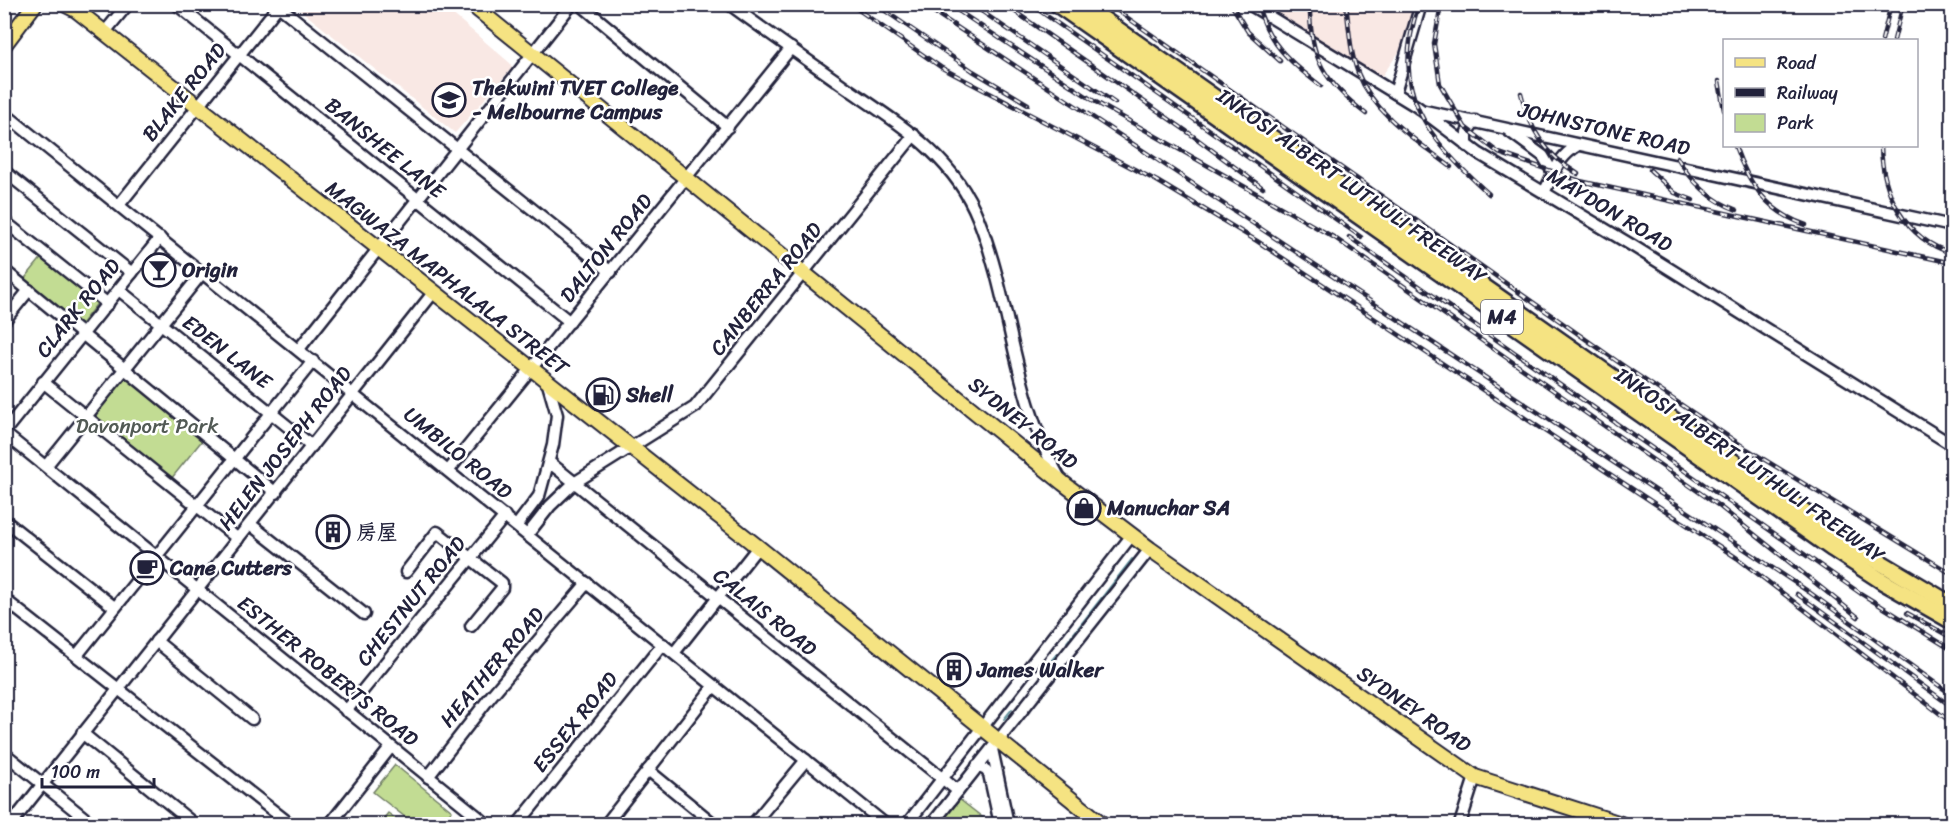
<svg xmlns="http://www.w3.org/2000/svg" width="1957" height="829" viewBox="0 0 1957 829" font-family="Sriracha,'LXGW WenKai TC',sans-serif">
<rect width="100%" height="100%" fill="#fff"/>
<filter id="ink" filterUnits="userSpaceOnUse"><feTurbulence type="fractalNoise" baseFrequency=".0167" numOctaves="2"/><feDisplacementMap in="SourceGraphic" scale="12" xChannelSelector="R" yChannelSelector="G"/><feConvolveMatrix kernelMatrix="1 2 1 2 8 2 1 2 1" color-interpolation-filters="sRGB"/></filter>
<g filter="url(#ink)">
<g fill="#f9e8e4">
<path d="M294,5H442L510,63L512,68L455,133Z"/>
<path d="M1258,5H1415L1404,45L1379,80Z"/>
</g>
<g fill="#c2dc93" stroke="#727f67" stroke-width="1.5">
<path d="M43,256L99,301L78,328L22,282Z"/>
<path d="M124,373L204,438L171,479L90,415Z"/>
<path d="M395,765L452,811L441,824H414L373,792Z"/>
<path d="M959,799L991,824H938Z"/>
<path d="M388,813L403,824H379Z"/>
</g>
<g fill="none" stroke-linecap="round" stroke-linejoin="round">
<g stroke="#62939f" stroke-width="2">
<path d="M1067,642L1132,559"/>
<path d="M1050,662L1057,654"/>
<path d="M1004,719L1012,709"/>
</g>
<defs>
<g id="minor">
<path d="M176,4L570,322"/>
<path d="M276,4L611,272"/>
<path d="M580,4L728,127"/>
<path d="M729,4C767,32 806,59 844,86C897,123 953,155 978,218C1012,303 1013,397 1059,477"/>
<path d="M1249,4L1416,106L1478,153L1633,246L1952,445"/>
<path d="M104,33L128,4"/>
<path d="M1395,93L1421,4"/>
<path d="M1425,111L1952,226"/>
<path d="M4,113L885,824"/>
<path d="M1509,131L1543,156L1552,171"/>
<path d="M1467,146V132L1475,121"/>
<path d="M4,171L132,273"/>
<path d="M1544,192C1556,171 1556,159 1578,145"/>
<path d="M119,205L280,4"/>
<path d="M4,221L108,304"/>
<path d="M4,270L276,493"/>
<path d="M119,290L312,446"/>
<path d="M4,321L29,290"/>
<path d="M299,349L572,4"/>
<path d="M43,382L238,539"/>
<path d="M4,432L160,238"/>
<path d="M4,433L487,824"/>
<path d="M549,462L958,791"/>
<path d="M46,466L203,272"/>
<path d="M449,470L791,48"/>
<path d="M4,520L114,607"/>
<path d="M250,524L364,614"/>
<path d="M517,525L539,496L553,445L557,415L548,384"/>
<path d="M528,534L550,506L574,483L695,407L914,135"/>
<path d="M406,572L437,532L502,583V588L471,626"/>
<path d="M4,599L290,824"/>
<path d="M156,641L252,719"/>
<path d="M674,653L758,547"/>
<path d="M78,654L313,361"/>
<path d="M346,711L505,516"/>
<path d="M82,733L194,824"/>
<path d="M992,749L1008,824"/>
<path d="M4,753L92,824"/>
<path d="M977,766L986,770L989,774L1000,824"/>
<path d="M648,770L714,824"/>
<path d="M428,777L491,696L587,583"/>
<path d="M11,824L433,293"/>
<path d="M330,824L391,747"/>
<path d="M465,824L474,814"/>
<path d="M518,824L663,644"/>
<path d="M606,824L714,686"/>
<path d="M753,824L806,760"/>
<path d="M907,824L1132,535"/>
<path d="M932,824L1150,549"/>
<path d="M1460,824L1475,777"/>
</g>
<g id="major">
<path d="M64,4L76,10L758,547L1102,824"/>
<path d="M471,4L1063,483L1150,549L1475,777L1621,824"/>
<path d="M4,45L35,4"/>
</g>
<g id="highway">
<path d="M1057,4L1833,549L1882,581L1952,621"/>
<path d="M1081,4L1853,546L1952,605"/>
</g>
</defs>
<use href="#minor" stroke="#22223b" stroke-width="15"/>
<use href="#major" stroke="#22223b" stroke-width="18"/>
<use href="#highway" stroke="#22223b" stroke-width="20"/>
<use href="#minor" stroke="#fff" stroke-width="10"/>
<use href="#major" stroke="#f5e382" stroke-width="14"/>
<use href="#highway" stroke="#f5e382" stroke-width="15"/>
<defs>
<g id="rail">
<path d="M850,4L942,68L1157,181L1257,241L1737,558L1952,723"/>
<path d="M875,4L973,71L1028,104"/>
<path d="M922,4L1809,592L1952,695"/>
<path d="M948,4L1094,101L1335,238L1719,506L1858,617"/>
<path d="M971,4L1115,103"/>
<path d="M1004,4L1185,130L1263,188"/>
<path d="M1030,4L1361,237"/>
<path d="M1108,4L1621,364L1747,449L1952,574"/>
<path d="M1231,4L1248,32L1280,61"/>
<path d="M1258,4C1266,42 1292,64 1321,86"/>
<path d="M1310,4C1309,59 1325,82 1366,114"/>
<path d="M1346,4C1349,27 1350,52 1358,73C1374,114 1417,141 1451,167"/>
<path d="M1419,4C1389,92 1426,137 1489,194"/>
<path d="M1441,4L1434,44L1440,84L1465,127L1499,153L1580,181L1952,263"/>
<path d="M1882,40L1891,4"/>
<path d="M1894,40L1903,4"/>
<path d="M1719,81L1724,110"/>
<path d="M1521,93C1530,130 1545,154 1578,174"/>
<path d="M1735,146C1748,183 1767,212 1806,225"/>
<path d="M1881,146C1882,192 1904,239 1952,253"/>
<path d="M1677,157C1691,182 1710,200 1737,210"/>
<path d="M1650,170L1675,193L1693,200"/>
<path d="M1349,237L1860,593L1952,650"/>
<path d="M1797,594L1952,707"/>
<path d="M1907,613L1952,638"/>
</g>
</defs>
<use href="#rail" stroke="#22223b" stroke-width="4.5"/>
<use href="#rail" stroke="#fff" stroke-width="2" stroke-dasharray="7" stroke-linecap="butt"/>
</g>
</g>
<defs>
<symbol id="university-ring" viewBox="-11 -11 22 22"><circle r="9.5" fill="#fff" stroke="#22223b" stroke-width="1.5"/><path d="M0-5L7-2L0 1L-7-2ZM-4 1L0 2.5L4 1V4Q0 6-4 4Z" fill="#22223b"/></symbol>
<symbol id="bar-ring" viewBox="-11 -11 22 22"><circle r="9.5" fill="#fff" stroke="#22223b" stroke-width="1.5"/><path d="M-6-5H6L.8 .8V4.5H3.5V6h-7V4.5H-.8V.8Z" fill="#22223b"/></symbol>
<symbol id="fuel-ring" viewBox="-11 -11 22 22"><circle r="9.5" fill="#fff" stroke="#22223b" stroke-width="1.5"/><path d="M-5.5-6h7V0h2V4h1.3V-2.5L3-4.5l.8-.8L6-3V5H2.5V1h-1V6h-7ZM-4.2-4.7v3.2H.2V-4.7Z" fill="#22223b"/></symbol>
<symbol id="shop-ring" viewBox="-11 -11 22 22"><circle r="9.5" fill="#fff" stroke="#22223b" stroke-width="1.5"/><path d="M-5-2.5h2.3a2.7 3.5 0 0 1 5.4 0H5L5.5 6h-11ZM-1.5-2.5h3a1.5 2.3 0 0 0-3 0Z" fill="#22223b"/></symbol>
<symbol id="building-ring" viewBox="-11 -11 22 22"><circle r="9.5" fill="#fff" stroke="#22223b" stroke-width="1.5"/><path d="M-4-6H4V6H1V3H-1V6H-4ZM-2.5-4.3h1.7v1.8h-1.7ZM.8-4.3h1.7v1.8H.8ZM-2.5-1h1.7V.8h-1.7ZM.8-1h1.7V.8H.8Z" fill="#22223b"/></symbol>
<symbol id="cafe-ring" viewBox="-11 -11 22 22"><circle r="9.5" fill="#fff" stroke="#22223b" stroke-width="1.5"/><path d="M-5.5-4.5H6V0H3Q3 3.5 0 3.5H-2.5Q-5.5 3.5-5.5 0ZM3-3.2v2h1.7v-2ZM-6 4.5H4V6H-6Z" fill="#22223b"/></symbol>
</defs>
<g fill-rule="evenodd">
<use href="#university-ring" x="430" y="81" width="38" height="38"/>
<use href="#bar-ring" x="140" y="251" width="38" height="38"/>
<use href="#fuel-ring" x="584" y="376" width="38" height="38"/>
<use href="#shop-ring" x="1065" y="489" width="38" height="38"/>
<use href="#building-ring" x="314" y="513" width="38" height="38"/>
<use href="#cafe-ring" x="128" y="549" width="38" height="38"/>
<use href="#building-ring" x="935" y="651" width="38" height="38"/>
</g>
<g text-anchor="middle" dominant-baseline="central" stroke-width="5" stroke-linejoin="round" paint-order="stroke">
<rect fill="#fff" stroke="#646476" stroke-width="1.5" x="1481" y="300" width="42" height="34" rx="4.5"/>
<g font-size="20" font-weight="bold" fill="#22223b">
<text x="1502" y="317">M4</text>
</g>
<g font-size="21" font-weight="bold" fill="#22223b" stroke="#fff" text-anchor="start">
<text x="472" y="88">Thekwini TVET College<tspan x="472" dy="24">- Melbourne Campus</tspan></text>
<text x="182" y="270">Origin</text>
<text x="626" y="395">Shell</text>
<text x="1107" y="508">Manuchar SA</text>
<text x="356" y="532">房屋</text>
<text x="170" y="568">Cane Cutters</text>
<text x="977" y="670">James Walker</text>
</g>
<g font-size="21" fill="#22223b" stroke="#fff">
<text transform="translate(184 92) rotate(-51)">BLAKE ROAD</text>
<text transform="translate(1604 129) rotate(13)">JOHNSTONE ROAD</text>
<text transform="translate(385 148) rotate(39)">BANSHEE LANE</text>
<text transform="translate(1352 186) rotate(35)">INKOSI ALBERT LUTHULI FREEWAY</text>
<text transform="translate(1610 210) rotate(31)">MAYDON ROAD</text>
<text transform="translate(606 248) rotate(-51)">DALTON ROAD</text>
<text transform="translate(447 278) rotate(38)">MAGWAZA MAPHALALA STREET</text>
<text transform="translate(766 289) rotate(-51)">CANBERRA ROAD</text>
<text transform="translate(78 308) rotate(-51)">CLARK ROAD</text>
<text transform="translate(227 352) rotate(38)">EDEN LANE</text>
<text transform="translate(1023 423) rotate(39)">SYDNEY ROAD</text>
<text transform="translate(285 448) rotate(-52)">HELEN JOSEPH ROAD</text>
<text transform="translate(458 453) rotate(39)">UMBILO ROAD</text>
<text transform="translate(1750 465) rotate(35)">INKOSI ALBERT LUTHULI FREEWAY</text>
<text transform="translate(411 601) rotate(-51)">CHESTNUT ROAD</text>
<text transform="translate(765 612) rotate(39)">CALAIS ROAD</text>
<text transform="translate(492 667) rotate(-50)">HEATHER ROAD</text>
<text transform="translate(328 671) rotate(39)">ESTHER ROBERTS ROAD</text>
<text transform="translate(1414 709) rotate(35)">SYDNEY ROAD</text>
<text transform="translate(575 722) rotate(-51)">ESSEX ROAD</text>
</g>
<g font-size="21" fill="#525a55" stroke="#fff">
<text x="147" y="426">Davonport Park</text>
</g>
</g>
<rect width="1957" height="829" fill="none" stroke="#fff" stroke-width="24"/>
<rect x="12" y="12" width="1933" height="805" fill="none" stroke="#22223b" stroke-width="2" filter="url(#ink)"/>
<rect x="1723" y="39" width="195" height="108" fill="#ffffff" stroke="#a7a7b1" stroke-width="1.5"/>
<rect x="1735" y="58" width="30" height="9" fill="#f5e382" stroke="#a7a7b1" stroke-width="1.5"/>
<text x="1777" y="69" font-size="18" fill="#22223b">Road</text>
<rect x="1735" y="88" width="30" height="9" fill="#22223b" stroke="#a7a7b1" stroke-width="1.5"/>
<text x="1777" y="99" font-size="18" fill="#22223b">Railway</text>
<rect x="1735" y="114" width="30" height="18" fill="#c2dc93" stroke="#a7a7b1" stroke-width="1.5"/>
<text x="1777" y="129" font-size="18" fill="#22223b">Park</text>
<path d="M42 778v9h112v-9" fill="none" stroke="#22223b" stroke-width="3"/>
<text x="51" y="778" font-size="18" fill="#22223b" stroke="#ffffff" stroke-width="4.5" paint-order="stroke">100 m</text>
</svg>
